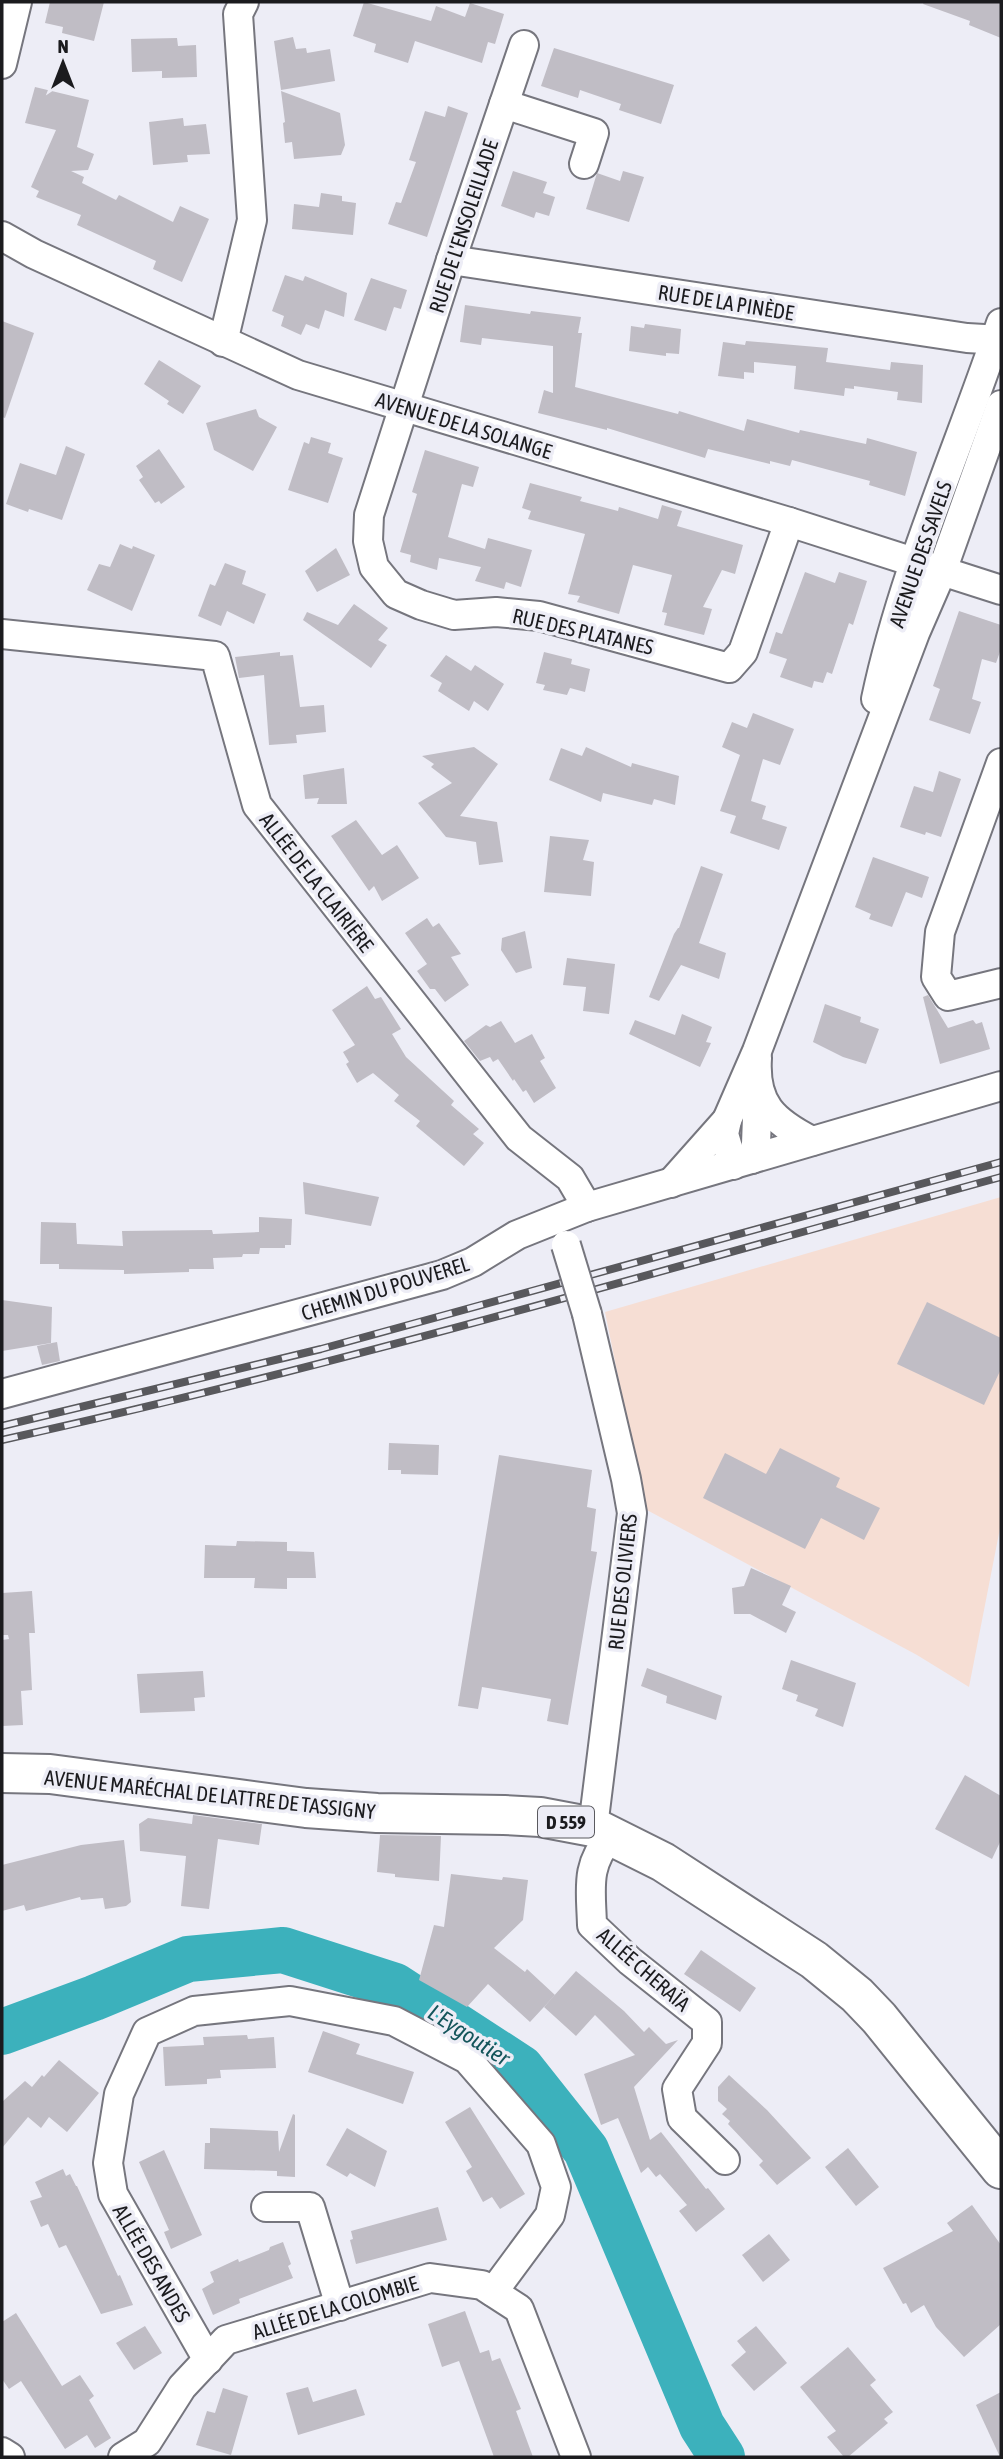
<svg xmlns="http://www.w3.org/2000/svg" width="1003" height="2459" viewBox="0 0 1003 2459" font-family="'Asap Condensed',sans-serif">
<rect width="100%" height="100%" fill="#ededf6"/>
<path fill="#f6ded4" d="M1001,1197V1523L969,1687L917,1655L645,1509L605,1312Z"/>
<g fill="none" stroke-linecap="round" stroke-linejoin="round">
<path stroke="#3cb1bc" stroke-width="46" d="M2,2032L94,1998L188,1959L283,1950L395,1986L521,2068L586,2150L702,2426L722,2457"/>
</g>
<g fill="#c0bdc5">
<path d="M50,2H104L94,41L62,33L63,27L45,23Z"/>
<path d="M364,2L431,21L436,6L465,17L470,3L504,14L495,44L488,42L482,63L415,41L408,63L374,52L376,44L353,36Z"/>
<path d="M924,2H1001V38L969,25L970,21L923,4Z"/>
<path d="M293,37L296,49L306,48L307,53L330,49L335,81L281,90L274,41Z"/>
<path d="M177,38L178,46L196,45L197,77L162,78V71L132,72L131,39Z"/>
<path d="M554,48L674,85L661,124L619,110L621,104L580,90L578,98L541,86Z"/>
<path d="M35,87L89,100L77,147L94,154L88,170L71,171L84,177L82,183L116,200L119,195L173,222L180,206L209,219L182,282L153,269L156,261L77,225L81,215L36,197L39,191L31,187L56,130L25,123Z"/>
<path d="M281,91L340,113L345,145L341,155L294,159L292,142L285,143L283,123L285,122Z"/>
<path d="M448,106L468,113L427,237L388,224L396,202L401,203L416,162L409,160L425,111L445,117Z"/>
<path d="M183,118L184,126L206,124L210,154L187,155L188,162L153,165L149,122Z"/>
<path d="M513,171L547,182L543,193L555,197L549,216L536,212L534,218L501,206Z"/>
<path d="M623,171L644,177L629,222L586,209L597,173L620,181Z"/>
<path d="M321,193L342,196V201L356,203L353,235L292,229L294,204L319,207Z"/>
<path d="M285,275L303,281L305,276L347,293L344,317L325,310L319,329L306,324L301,335L281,326L284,316L272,311Z"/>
<path d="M371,278L407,290L401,309L394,307L386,331L354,320Z"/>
<path d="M465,305L530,314L531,311L581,317L578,333H582L575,387L678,414L679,411L744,431L747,419L799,433L800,430L866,444L867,438L917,452L905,496L869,485L870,481L792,460L790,466L770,461V464L708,449L705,458L607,428V430L538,413L544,390L553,393V346L482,338L481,345L460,342Z"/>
<path d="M2,321L34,333L5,418L2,417Z"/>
<path d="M645,324L681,329L679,354L666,353V356L629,351L631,326L644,328Z"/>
<path d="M746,341L828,348L826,362L890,370L891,362L923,365L922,403L897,400L898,392L854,386V389L845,388L844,396L794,389L796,366L754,362V373L744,372V379L718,376L723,342L745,345Z"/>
<path d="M159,360L201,386L183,414L167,404L169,401L144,384Z"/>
<path d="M256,409L259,417L277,427L253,471L214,450L206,423Z"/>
<path d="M311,437L331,443L328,453L343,458L328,503L288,490L304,442L309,444Z"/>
<path d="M66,446L85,454L62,520L29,509L28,512L6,504L20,463L56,475Z"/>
<path d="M159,449L185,487L161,504L159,501L155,503L139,480L143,477L136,466Z"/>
<path d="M425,450L479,467L473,487L462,484L448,537L485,549L488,538L532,550L521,587L506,582L504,589L475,581L481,567L439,558L437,570L410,562L411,555L400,552L417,494L412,492Z"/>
<path d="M530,483L582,497L580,501L618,511L619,507L658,519L662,505L682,511L677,526L743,545L735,574L722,570L703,607L712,609L704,635L664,625L667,613L662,612L672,575L633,565L619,614L577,602L580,596L568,594L585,534L528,519L531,511L522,508Z"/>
<path d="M120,544L132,549L133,546L155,555L132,611L87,590L99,564L110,567Z"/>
<path d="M336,548L350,575L317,592L305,571Z"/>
<path d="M225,563L246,571L242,584L266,594L254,624L227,611L221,626L198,616L210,584L215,586Z"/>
<path d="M805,572L835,583L839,572L867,581L853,625L849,623L832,674L827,672L823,683L814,681L812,688L780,677L787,659L769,653L776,632L782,634Z"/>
<path d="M354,604L388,628L378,640L387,645L371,668L303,620L307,612L338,625Z"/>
<path d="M959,611L1001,625V649L996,663L982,659L972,699L981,702L970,734L929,720L940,689L933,686Z"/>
<path d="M280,652V656L293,655L300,707L324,705L326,732L296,735L297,743L269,745L264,675L239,678L235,657Z"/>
<path d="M544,652L572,659L571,664L590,669L585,692L570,688L567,695L543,690L545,685L536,683Z"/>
<path d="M446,655L471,671L475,665L504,684L488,711L474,701L469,711L438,691L442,683L430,676Z"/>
<path d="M753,713L794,729L780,765L763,759L751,801L766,806L762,819L787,827L779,850L730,833L736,816L720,811L740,755L722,747L732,722L747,728Z"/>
<path d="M474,747L498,764L460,816L497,822L503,862L479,865L476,842L446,837L418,803L452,783L431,767L434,764L422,756Z"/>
<path d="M586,747L631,767L632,763L679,776L675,805L654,799L652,805L603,793L601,802L549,780L561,748L582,756Z"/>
<path d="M344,768L347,804H317L319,798L305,799L303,775Z"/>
<path d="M939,771L961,779L941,837L926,832L925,835L900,827L914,786L933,792Z"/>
<path d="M356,820L382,855L397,845L419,878L382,901L374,886L369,891L331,836Z"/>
<path d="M550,836L589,840L583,860L594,862L591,896L544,892Z"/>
<path d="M873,857L929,877L922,898L906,892L892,927L869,919L871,914L855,907Z"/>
<path d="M701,866L723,874L699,943L726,953L719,979L681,965L659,1001L649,997L674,934L678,928H679Z"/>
<path d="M427,918L433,927L439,923L461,954L451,957L469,985L445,1002L435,989H430L417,971L427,964L405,933Z"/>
<path d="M525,931L532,968L516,973L501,950L502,938Z"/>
<path d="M567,958L615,964L609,1014L583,1011L586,987L563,985Z"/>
<path d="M367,986L375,999L381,997L401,1029L392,1034L406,1057L454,1101L451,1105L479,1129L473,1134L484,1143L464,1166L416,1126L420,1121L394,1101L399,1095L373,1073L357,1083L346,1064L349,1062L343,1052L355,1045L332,1010Z"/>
<path d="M928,995L948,1028L973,1020L976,1024L982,1022L990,1049L940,1064L923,997Z"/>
<path d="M825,1004L861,1017L860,1022L879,1029L866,1064L843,1057L813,1042Z"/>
<path d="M682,1014L712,1027L706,1042L711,1043L700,1067L629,1034L635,1020L675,1035Z"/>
<path d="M501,1021L515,1043L532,1034L545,1058L540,1061L556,1088L534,1103L526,1090L523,1092L514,1079L513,1081L498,1059L493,1062L490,1057L480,1061L464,1041L486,1025L490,1027Z"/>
<path d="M303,1182L379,1197L371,1226L305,1214Z"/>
<path d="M259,1217L292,1219L291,1245H285V1248H260L259,1254H243L242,1257L213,1258L214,1269H189V1272L124,1274V1270L59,1269V1264H40L41,1222L76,1223L77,1244L123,1246L122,1231L212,1230L213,1234L259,1232Z"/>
<path d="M2,1300L52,1307L51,1343L2,1351Z"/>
<path d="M927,1302L1001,1338V1369L984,1405L897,1364Z"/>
<path d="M57,1342L60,1361L42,1365L37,1346Z"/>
<path d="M389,1443L439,1445L438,1475L401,1474V1470H388Z"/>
<path d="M780,1448L840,1478L836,1487L880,1508L864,1540L821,1518L805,1549L703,1498L725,1453L766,1474Z"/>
<path d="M499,1455L592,1470L587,1507L596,1509L591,1551L597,1552L568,1725L547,1721L551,1699L482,1687L478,1709L458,1706Z"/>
<path d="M237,1541L287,1542V1551L314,1552L316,1578H287V1589L254,1588L255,1578H204L205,1545L236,1546Z"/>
<path d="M751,1568L791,1586L782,1605L796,1612L786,1633L750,1614H734L732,1588L744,1586Z"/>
<path d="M32,1591L35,1633H29L32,1690L21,1691L23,1725L2,1726V1640L9,1639L8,1635H2V1593Z"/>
<path d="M791,1660L856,1683L843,1727L815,1716L818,1709L796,1701L798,1695L782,1689Z"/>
<path d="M647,1668L722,1696L716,1720L666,1703L667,1696L641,1686Z"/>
<path d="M203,1671L205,1697L194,1698L195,1711L140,1713L137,1674Z"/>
<path d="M965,1775L1001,1796V1840L992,1859L935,1829Z"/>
<path d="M193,1815L262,1824L259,1845L218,1839L209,1909L181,1906L186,1856L140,1851L139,1824L148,1818L192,1824Z"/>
<path d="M380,1835L441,1836L439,1881L395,1877V1874L377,1872Z"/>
<path d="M124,1840L131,1902L126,1906L105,1909L103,1898L81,1900L80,1897L26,1911L24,1905L2,1911V1865L81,1845Z"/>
<path d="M451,1874L502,1880L503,1877L528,1880L523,1920L494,1948L525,1972L527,1969L555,1995L530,2022L488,1984L467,2007L419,1980L434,1925L444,1927Z"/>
<path d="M701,1950L756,1988L740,2012L684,1974Z"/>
<path d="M576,1971L624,2011L644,2032L649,2027L666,2044L678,2040L634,2087L650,2140L661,2132L706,2189L708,2188L725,2209L696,2232L679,2211L687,2205L660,2174L656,2177L648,2167L641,2173L618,2118L601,2125L584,2074L635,2055L595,2015L576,2036L544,2007Z"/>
<path d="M323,2031L360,2044L356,2054L414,2072L403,2104L308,2072Z"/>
<path d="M247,2035L248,2039L274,2037L276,2068L220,2070L221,2078L207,2079V2084L165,2086L163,2047L204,2045L203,2037Z"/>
<path d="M59,2060L99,2093L67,2132L49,2117L41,2128L28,2117L2,2148V2102L25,2081L32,2087L42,2075L44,2077Z"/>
<path d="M729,2075L767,2110L811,2158L777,2185L759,2165L763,2161L728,2124L730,2121L722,2114L727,2109L718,2101V2087Z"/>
<path d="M470,2107L525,2194L500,2209L492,2197L483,2202L466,2171L472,2167L445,2122Z"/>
<path d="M293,2114L295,2115V2177L277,2176V2171L204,2169L205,2143H210V2128L278,2131L279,2152Z"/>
<path d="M347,2128L387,2151L375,2187L350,2173L347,2177L326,2165Z"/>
<path d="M848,2148L879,2187L856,2206L825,2167Z"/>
<path d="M164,2150L202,2235L171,2249L164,2232L169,2230L139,2162Z"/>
<path d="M63,2169L66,2176L70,2174L76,2186H77L118,2276L120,2275L133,2305L101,2314L66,2245L59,2248L48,2224L41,2227L30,2201L42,2197L35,2182Z"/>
<path d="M972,2205L1001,2245V2324L964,2357L936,2327L924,2305L911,2313L906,2303L903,2304L883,2268L953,2231L947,2223Z"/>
<path d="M438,2207L447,2240L356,2264L350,2240L353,2239L351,2231Z"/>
<path d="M769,2234L790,2260L763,2282L742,2255Z"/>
<path d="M283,2242L291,2264L288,2266L293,2278L239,2299L240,2303L213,2315L202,2289L214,2282L210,2272L238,2259L239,2262L269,2250L270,2247Z"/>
<path d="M465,2311L480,2353L489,2350L492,2361L500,2358L521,2409L516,2411L533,2457H494L459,2361L442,2367L428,2324Z"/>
<path d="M16,2313L62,2386L80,2375L94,2396L89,2400L111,2438L95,2448L87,2435L65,2449L21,2381L9,2389L2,2379V2322Z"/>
<path d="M145,2326L162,2353L134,2370L116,2343Z"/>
<path d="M756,2326L787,2363L754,2391L731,2365L746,2352L737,2341Z"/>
<path d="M848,2347L876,2380L870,2385L893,2412L884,2419L888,2423L848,2457H844L827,2437L836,2431L800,2387Z"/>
<path d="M308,2387L313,2402L356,2389L365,2415L298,2435L286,2393Z"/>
<path d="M223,2388L248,2396L231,2455L196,2445L207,2411L215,2413Z"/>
<path d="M1001,2392V2457H1000L976,2405Z"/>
</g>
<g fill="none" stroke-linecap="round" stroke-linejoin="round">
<defs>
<g id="minor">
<path d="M524,45L451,260L369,515L368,541L374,567L396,594L421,605L454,615L496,612L539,616L729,668L743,652L789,522"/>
<path d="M2,64L17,2"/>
<path d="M504,104L594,133L584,164"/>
<path d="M2,236L34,254L298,375L789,522L1001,590"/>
<path d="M451,260L967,338L1001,340"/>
<path d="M223,342L252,220L238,14L244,2"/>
<path d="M2,634L215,656L257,805L519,1138L570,1178L587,1207"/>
<path d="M876,699C903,571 959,448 1001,323"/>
<path d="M1001,763L940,932L936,977L948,996L1001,983"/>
<path d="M757,1058C754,1104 773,1121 812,1141"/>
<path d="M752,1159L756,1144L758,1090"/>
<path d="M733,1165L724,1134L727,1120L757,1051L915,633L942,571L1001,405"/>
<path d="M671,1183L727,1120"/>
<path d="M587,1314L626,1479L632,1513L593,1827"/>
<path d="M2,1394L442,1275L473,1262L517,1235L587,1207L1001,1086"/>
<path d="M611,1836C585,1866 591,1888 592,1925L630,1961L707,2022V2043L677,2089L682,2118L725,2160"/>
<path d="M266,2207H310L340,2306"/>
<path d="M208,2360L113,2194L108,2163L119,2094L147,2032L194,2011L290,2001L394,2021L467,2059L541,2144L556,2187L550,2215L493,2292"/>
<path d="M2,2452L10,2457"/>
<path d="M123,2457L147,2442L182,2387L226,2340L430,2278L482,2285L519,2309L576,2457"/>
</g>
<path id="primary" d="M2,1773L50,1774L306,1808L377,1813L504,1815L540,1817L593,1827L663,1862L814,1960L857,1995L879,2018L1001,2169"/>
</defs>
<use href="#minor" stroke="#76767e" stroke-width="32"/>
<use href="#primary" stroke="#76767e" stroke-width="42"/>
<use href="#minor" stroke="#fff" stroke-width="28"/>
<use href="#primary" stroke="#fff" stroke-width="38"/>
<defs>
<g id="rail">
<path d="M2,1426L321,1349L1001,1162"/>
<path d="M2,1440C338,1366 669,1268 1001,1177"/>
</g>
</defs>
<use href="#rail" stroke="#58585c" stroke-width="8"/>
<use href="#rail" stroke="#ededf6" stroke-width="5" stroke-dasharray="16" stroke-linecap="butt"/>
<defs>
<path id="minor-bridge" d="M566,1245L587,1314"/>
</defs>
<use href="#minor-bridge" stroke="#76767e" stroke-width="32" stroke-linecap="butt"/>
<use href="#minor-bridge" stroke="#fff" stroke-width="28"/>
</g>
<g text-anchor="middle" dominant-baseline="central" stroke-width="7" stroke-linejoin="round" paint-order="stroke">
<rect fill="#ededf6" stroke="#5a5a5f" stroke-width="2" x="538" y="1806.5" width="56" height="31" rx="5"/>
<g font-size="19" font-weight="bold" fill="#1b1b1e">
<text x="566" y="1822">D 559</text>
</g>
<g font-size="21" fill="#1b1b1e" stroke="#ededf6">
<text transform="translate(463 226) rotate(-72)">RUE DE L'ENSOLEILLADE</text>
<text transform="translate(726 302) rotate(9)">RUE DE LA PINÈDE</text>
<text transform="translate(464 425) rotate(17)">AVENUE DE LA SOLANGE</text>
<text transform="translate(920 554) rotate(-71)">AVENUE DES SAVELS</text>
<text transform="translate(583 631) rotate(13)">RUE DES PLATANES</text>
<text transform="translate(317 882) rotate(52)">ALLÉE DE LA CLAIRIÈRE</text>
<text transform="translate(385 1288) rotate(-17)">CHEMIN DU POUVEREL</text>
<text transform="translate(622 1582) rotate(-84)">RUE DES OLIVIERS</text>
<text transform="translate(210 1794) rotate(6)">AVENUE MARÉCHAL DE LATTRE DE TASSIGNY</text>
<text transform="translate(644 1969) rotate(41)">ALLÉE CHERAÏA</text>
<text transform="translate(152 2263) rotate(60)">ALLÉE DES ANDES</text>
<text transform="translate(335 2307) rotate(-17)">ALLÉE DE LA COLOMBIE</text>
</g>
<g font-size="23" font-style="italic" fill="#14555b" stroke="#ededf6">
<text transform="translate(469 2035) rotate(33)">L'Eygoutier</text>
</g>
</g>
<rect width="1003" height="2459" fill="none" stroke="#1b1b1e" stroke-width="7"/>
<g transform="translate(63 63)" stroke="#ededf6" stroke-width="5" paint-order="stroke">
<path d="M0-5L12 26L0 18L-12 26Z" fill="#1b1b1e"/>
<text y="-10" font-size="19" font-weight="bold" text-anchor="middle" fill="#1b1b1e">N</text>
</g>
</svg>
